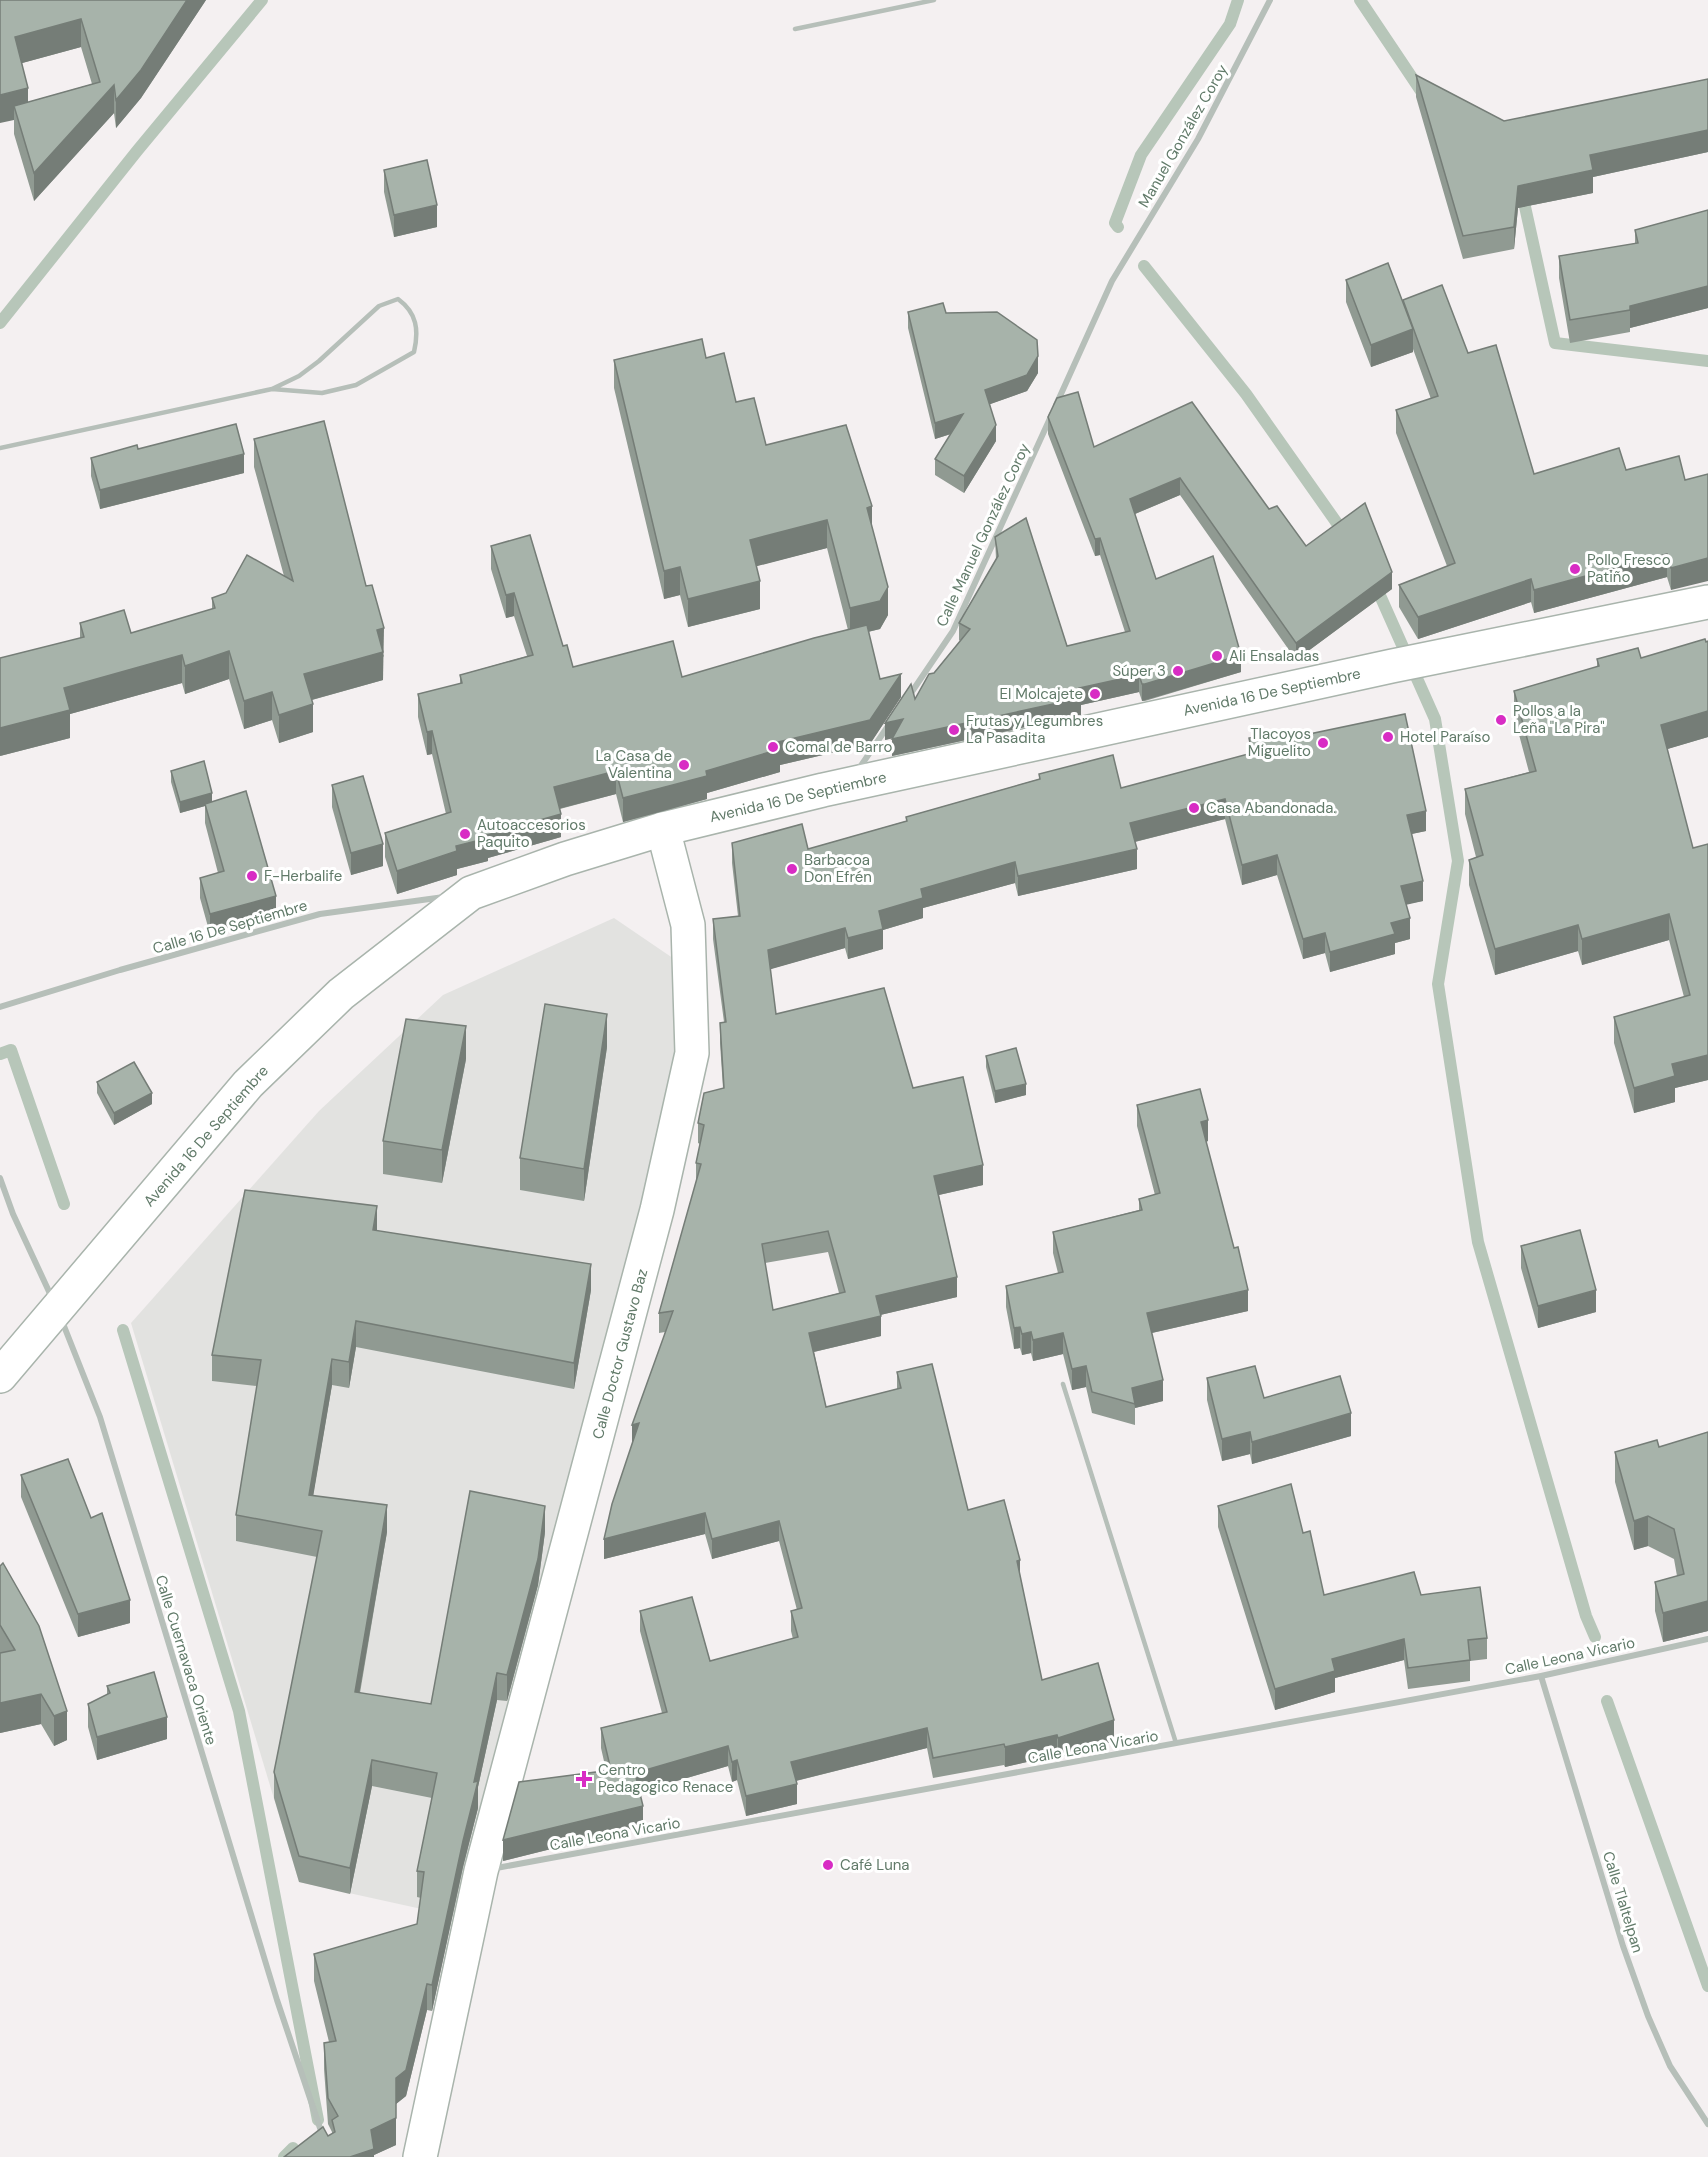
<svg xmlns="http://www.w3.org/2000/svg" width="1708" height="2157" viewBox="0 0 1708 2157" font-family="'DM Sans',sans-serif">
<rect width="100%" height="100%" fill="#f4f0f1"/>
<path fill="#e2e2e0" d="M614,918L683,965L668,1135L467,1919L299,1882L131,1323L319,1111L443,995Z"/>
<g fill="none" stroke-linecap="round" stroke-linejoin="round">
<g stroke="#b7c6b9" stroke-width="12">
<path d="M1360,0L1425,97"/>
<path d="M1522,193L1555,343L1708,361"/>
<path d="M1118,227L1115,223L1141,155L1230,24L1238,0"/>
<path d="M1144,266L1246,394L1346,536"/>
<path d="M0,323L137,151L262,0"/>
<path d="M1374,582L1435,719L1458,861L1438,984L1478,1242L1586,1616L1595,1637"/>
<path d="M0,1054L11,1050L64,1204"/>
<path d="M123,1330L239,1711L318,2120"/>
<path d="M1607,1701L1708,1986"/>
<path d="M284,2157L293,2148"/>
</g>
<defs>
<g id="secondary">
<path d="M0,1376L248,1084L341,994L471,893L565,859L663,829L823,790L1392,666L1708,602"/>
<path d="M420,2157L481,1871L657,1210L692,1053L688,925L663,829"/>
</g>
</defs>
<use href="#secondary" stroke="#a9b4ac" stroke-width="36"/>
<g stroke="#b6bfb9" stroke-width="4.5">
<path d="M795,29L934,0"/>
<path d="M0,448L272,389L322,393L356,385L414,352C419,330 417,313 398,299L379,306L319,361L299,376L272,389"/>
<path d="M1063,1384L1176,1743"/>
</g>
<g stroke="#b6bfb9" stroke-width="6">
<path d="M1056,405L1112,281L1198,139L1270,0"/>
<path d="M909,696L953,631L1052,414"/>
<path d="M858,770L888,726"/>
<path d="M0,1007L120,970L320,914L444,897"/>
<path d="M0,1178L13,1214L52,1298"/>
<path d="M62,1321L100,1417L277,2000L323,2137"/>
<path d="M1541,1676L1623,1946L1648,2016L1670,2066L1708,2124"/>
<path d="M491,1869L1541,1676L1708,1639"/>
</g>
<use href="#secondary" stroke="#fff" stroke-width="33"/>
</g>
<g fill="#909a92" fill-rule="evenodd">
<path d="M0,0H206L141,98L116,128L114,113L34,201L14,134V120ZM81,47L92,84L28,102L22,63Z"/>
<path d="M1416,75L1504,121L1708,79V152L1593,177V193L1518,208L1514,249L1463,259L1416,97Z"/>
<path d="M384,170L437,227L394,237L384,192Z"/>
<path d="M1708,210V308L1630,328V332L1570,343L1559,278V256L1635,244V230Z"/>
<path d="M1346,280L1403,304V300L1468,353L1534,474L1626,470L1679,456L1671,590L1667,577L1534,613L1531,602L1418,639L1399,607V585L1447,566L1396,433V410L1431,399L1413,349V352L1371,367L1346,302Z"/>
<path d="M908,312L946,313L1038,373L1027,391L990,404L996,441L964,493L935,475V459L951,434L935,439L908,328Z"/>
<path d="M706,358L766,445L872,527L888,615L880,629L868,632L880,679L901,697L870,744L780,765V772L707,793V799L623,822L616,794L560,809L561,837L488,858V861L457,869V875L397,894L385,857V833L446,814L432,754L427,755L418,717V694L460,684V675L527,656L514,616L506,618L491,569V546L563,646L573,667L682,677L848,630L827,548L756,566L760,609L688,627L680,595L664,599L614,388V360Z"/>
<path d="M1048,417L1094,447L1269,509L1306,546L1392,589L1296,660L1180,495L1135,514L1156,579L1241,672L1145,701H1142L1139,692L1081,705V715L892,756V738L885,740L934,673L960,641L959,640V623L996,559L995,537L1067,646L1125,632L1100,555L1095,556L1048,434Z"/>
<path d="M254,439L384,656L383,657V680L312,700L313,732L279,743L272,720L244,729L229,679L185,694L182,683L70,714V738L0,756L80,638V623L131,633L212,609V598L284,576L254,467Z"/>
<path d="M138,449L244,473L100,509L91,476V458Z"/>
<path d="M1708,641V737L1667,749L1708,1080L1675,1088V1102L1634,1113L1614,1043V1017L1684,997L1669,940L1582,965L1578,951L1495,975L1469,885V860L1476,857L1465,814V789L1529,772L1514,716V691L1597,667V659L1641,658Z"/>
<path d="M1249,738H1290L1426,831L1411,834L1423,901L1406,904L1410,939L1395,943V954L1330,972L1325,953L1303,959L1277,875L1242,885L1225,819L1135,842L1137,869L1018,896L1015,883L923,908V918L883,930V949L848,959L845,948L770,969L776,1014L913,1088L983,1185L939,1195L957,1297L880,1315L881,1336L814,1352L826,1407L897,1389V1372L968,1510L1020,1575L1042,1680L1114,1741L1058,1758L1057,1755L1005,1767L1004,1765L933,1778L927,1748L796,1781L797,1804L746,1816L737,1780L732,1782L728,1766L639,1792L643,1826L503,1861L606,1770L601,1748V1728L662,1713L640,1631V1611L710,1661L793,1639L791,1631V1611L797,1610L779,1541L712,1559L705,1534L604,1559L632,1445L665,1332L659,1333V1313L696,1182V1163L700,1144L698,1143V1123L723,1088L720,1043V1023L724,1022L713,939V919L738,916L732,863V843L808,849L906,821V817L1039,779V774L1121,788L1249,754ZM828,1252L839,1293L773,1310L765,1263Z"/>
<path d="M171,771L212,801L276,916L210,934L200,898V878L218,873L205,823V806L180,813L171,782Z"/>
<path d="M332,785L383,866L351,875L332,807Z"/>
<path d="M607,1047L584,1201L520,1190V1158Z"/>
<path d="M986,1056L1026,1095L995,1103L986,1067Z"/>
<path d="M466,1059L442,1183L383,1174V1141Z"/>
<path d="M97,1082L152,1104L114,1125L97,1093Z"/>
<path d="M1137,1105L1208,1141L1206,1142L1248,1311L1152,1333L1163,1401L1135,1408V1425L1092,1413L1086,1387L1072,1390L1063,1354L1033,1361L1031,1353L1022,1355L1020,1348L1014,1349L1006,1307V1286L1058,1273L1053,1253V1232L1139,1210V1199L1155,1195L1137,1126Z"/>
<path d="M377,1231L591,1290L574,1389L356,1347L349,1388L332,1385L313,1495L387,1532L360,1693L431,1704L545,1532L538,1585L507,1701L497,1700L478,1787V1808L463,1867L432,2011L427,2010L406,2096L396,2104V2145L374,2155V2157L328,2136L332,2134V2132L328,2124L324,2069V2043L329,2042L314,1981V1954L417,1924L421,1898L417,1897V1871L432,1798L372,1786L350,1894L299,1882L274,1798V1772L317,1557L236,1541V1515L257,1386L212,1381V1355Z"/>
<path d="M1521,1246L1596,1312L1538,1328L1521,1268Z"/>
<path d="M1207,1378L1264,1398L1351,1436L1252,1464L1250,1454L1222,1461L1207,1400Z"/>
<path d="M1708,1432V1631L1663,1642L1655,1611V1582L1677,1576L1674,1559L1648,1546L1634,1550L1615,1482V1452L1659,1447Z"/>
<path d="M21,1475L130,1623L78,1637L21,1497Z"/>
<path d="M1218,1506L1303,1533L1324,1595H1421L1487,1638V1659L1470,1661V1681L1408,1689L1404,1660L1335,1678V1692L1275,1710L1218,1527Z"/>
<path d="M0,1566L67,1740L54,1746L41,1724L0,1733Z"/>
<path d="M107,1686L167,1739L97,1760L88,1727V1704L107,1695Z"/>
</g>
<g fill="#757d77">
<path d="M187,0H206L141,98L116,128V100Z"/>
<path d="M81,19V47L15,65V37Z"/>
<path d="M114,85V113L34,201V173Z"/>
<path d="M28,88V116L14,106V120L0,123V95Z"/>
<path d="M1708,130V152L1593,177V193L1518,208L1514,249V227L1518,186L1590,155Z"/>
<path d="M437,205V227L394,237V215Z"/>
<path d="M1708,286V308L1630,328V306Z"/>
<path d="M1413,329V352L1371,367V345Z"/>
<path d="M1038,356V373L1027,391L985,406V390Z"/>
<path d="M963,414V430L935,439V423Z"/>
<path d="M996,425V441L964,493V476Z"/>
<path d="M244,454V473L100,509V490Z"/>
<path d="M1180,478V495L1130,516V499Z"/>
<path d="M872,506V534L867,508Z"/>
<path d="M827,520V548L750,568V540Z"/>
<path d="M1100,538V555L1095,556V539Z"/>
<path d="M1667,554V577L1534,613V590Z"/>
<path d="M1708,558V581L1671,590V568Z"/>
<path d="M680,567V595L664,599V571Z"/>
<path d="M1392,572V589L1296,660V643Z"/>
<path d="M1531,579V602L1418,639V617Z"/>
<path d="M760,581V609L688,627V599Z"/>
<path d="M888,587V615L880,629L850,636V608Z"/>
<path d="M514,593V616L506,618V595Z"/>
<path d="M384,628L383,680L304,702V674L377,630Z"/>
<path d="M229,651V679L185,694V666Z"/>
<path d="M182,655V683L70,714V738L0,756V728L64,688Z"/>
<path d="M1241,655V672L1142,701V684Z"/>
<path d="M901,674V697L870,744L780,765V772L707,793V799L623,822V798L706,771L778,742Z"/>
<path d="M1139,675V692L1081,705V715L892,756V739L1079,688Z"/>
<path d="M272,692V720L244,729V701Z"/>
<path d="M313,704V732L279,743V715Z"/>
<path d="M1708,711V737L1661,751V725Z"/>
<path d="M903,719V736L885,740V723Z"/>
<path d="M432,731V754L427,755V732Z"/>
<path d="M616,771V794L554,810V787Z"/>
<path d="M212,793V804H205V806L180,813V802Z"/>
<path d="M1225,799V819L1130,843V823Z"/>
<path d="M1426,811V831L1407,835V815Z"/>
<path d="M561,814V837L488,858V861L457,869V875L397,894V871L456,846L487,835Z"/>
<path d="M383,844V866L351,875V853Z"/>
<path d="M1137,849V869L1018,896V876Z"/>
<path d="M1277,855V875L1242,885V865Z"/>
<path d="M1015,862V883L923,908V918L883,930V949L848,959V938L879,911L921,889Z"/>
<path d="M1423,881V901L1401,906V886Z"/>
<path d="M276,896V916L210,934V914Z"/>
<path d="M1669,914V940L1582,965V939Z"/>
<path d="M1410,918V939L1395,943V954L1330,972V952L1391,923Z"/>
<path d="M1578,925V951L1495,975V949Z"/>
<path d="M845,928V948L768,970V950Z"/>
<path d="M1325,933V953L1303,959V939Z"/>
<path d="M607,1014V1047L584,1201V1169Z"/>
<path d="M466,1026V1059L442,1183V1150Z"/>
<path d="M1708,1055V1080L1675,1088V1102L1634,1113V1088L1672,1064Z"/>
<path d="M1026,1084V1095L995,1103V1091Z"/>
<path d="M152,1093V1104L114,1125V1113Z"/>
<path d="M1208,1120V1141L1201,1143V1122Z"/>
<path d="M983,1165V1185L934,1196V1176Z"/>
<path d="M377,1206V1232L373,1230Z"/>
<path d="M591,1264V1290L574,1389V1363Z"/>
<path d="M957,1277V1297L876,1316V1296Z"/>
<path d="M1248,1290V1311L1147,1334V1313Z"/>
<path d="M1596,1290V1312L1538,1328V1306Z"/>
<path d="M881,1316V1336L809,1353V1333Z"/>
<path d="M356,1321V1347L349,1388V1362Z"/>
<path d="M1020,1327V1348L1014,1349V1328Z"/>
<path d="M1031,1332V1353L1022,1355V1334Z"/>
<path d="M1063,1333V1354L1033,1361V1340Z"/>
<path d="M332,1359V1385L309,1521V1495Z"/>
<path d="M1086,1366V1387L1072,1390V1369Z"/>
<path d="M1163,1380V1401L1135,1408L1132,1388Z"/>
<path d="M1351,1413V1436L1252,1464V1442Z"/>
<path d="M639,1423L632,1445V1425Z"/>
<path d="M1250,1432V1454L1222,1461V1439Z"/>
<path d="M387,1505V1532L355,1718V1692Z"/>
<path d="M545,1506V1532L538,1585L507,1701V1675Z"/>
<path d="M705,1513V1534L604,1559V1539Z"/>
<path d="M1648,1516V1546L1634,1550V1521Z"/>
<path d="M779,1521V1541L712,1559V1539Z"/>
<path d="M1020,1560V1580L1017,1561Z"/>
<path d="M130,1600V1623L78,1637V1614Z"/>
<path d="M1708,1601V1631L1663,1642V1613Z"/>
<path d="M1404,1639V1660L1335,1678V1692L1275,1710V1689L1332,1659Z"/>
<path d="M497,1673V1700L478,1787V1808L463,1867L432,2011V1985Z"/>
<path d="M41,1694V1724L0,1733V1703Z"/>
<path d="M67,1711V1740L54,1746V1716Z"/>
<path d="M167,1717V1739L97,1760V1737Z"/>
<path d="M1114,1720V1741L1058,1758V1738Z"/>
<path d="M927,1728V1748L791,1782V1762Z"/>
<path d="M1057,1735V1755L1005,1767V1747Z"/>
<path d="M728,1746V1766L635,1793V1773Z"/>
<path d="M372,1760V1786L350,1894V1868Z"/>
<path d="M737,1760V1780L732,1782V1762Z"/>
<path d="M797,1784V1804L746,1816V1796Z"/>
<path d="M643,1806V1826L503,1861V1840Z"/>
<path d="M427,1984V2010L406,2096L396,2104V2078Z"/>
<path d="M396,2118V2145L374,2155V2157H350L371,2130Z"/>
</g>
<g fill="#a7b3aa" stroke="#757d77" stroke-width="1.5" fill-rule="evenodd">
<path d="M0,0H187L141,70L116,100L114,85L34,173L14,106L100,82L81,19L15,37L28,88L0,95Z"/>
<path d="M1416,75L1504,121L1708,79V130L1590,155L1593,170L1518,186L1514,227L1463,236Z"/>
<path d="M427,160L437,205L394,215L384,170Z"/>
<path d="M1708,210V286L1630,306V310L1570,320L1559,256L1638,243L1635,230Z"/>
<path d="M1388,263L1413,329L1371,345L1346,280Z"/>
<path d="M1442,285L1468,353L1496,345L1534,474L1619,448L1626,470L1679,456L1685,480L1708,474V558L1671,568L1667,554L1534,590L1531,579L1418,617L1399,585L1455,563L1396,410L1438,396L1403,300Z"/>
<path d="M943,303L946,313L997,312L1037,340L1038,356L1027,375L985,390L996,425L964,476L935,459L963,414L935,423L908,312Z"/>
<path d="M702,339L706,358L724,353L736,402L754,398L766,445L846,425L872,506L867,508L888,587L880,601L850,608L827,520L750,540L760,581L688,599L680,567L664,571L614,360Z"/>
<path d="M1078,392L1094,447L1192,402L1269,509L1277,506L1306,546L1365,503L1392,572L1296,643L1180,478L1130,499L1156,579L1213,556L1241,655L1145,684H1142L1139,675L1079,688L1081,698L892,739L903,719L885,723L911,684L915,699L929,674L934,673L970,629L959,623L998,556L995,537L1026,518L1067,646L1130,631L1100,538L1095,539L1048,417L1057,398Z"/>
<path d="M324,421L366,586L372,585L384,628L377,630L383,652L304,674L313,704L279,715L272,692L244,701L229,651L185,666L182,655L64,688L70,710L0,728V658L84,637L80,623L124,610L131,633L215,608L212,598L226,593L247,555L293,581L254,439Z"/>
<path d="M236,424L244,454L100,490L91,458L137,445L138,449Z"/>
<path d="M530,535L563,646L567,645L573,667L673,641L682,677L814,638L867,625L880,679L901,674L870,720L778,742L780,749L706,771L707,776L623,798L616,771L554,787L561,814L487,835L488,838L456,846L457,851L397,871L385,833L451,812L432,731L427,732L418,694L462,683L460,675L533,655L514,593L506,595L491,546Z"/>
<path d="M1705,639L1706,642L1708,641V711L1661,725L1693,848L1708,844V1055L1672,1064L1675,1076L1634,1088L1614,1017L1690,995L1669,914L1582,939L1578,925L1495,949L1469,860L1483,855L1465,789L1536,771L1514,691L1599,666L1597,659L1638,648L1641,658Z"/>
<path d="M1405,714L1426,811L1407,815L1423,881L1401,886L1410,918L1391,923L1395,934L1330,952L1325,933L1303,939L1277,855L1242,865L1225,799L1130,823L1137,849L1018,876L1015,862L921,889L923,898L879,911L883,929L848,938L845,928L768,950L776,1014L884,988L913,1088L963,1077L983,1165L934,1176L957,1277L876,1296L881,1316L809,1333L826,1407L901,1388L897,1372L932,1364L968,1510L1004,1500L1020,1560L1017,1561L1042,1680L1098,1663L1114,1720L1058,1738L1057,1735L1005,1747L1004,1744L933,1758L927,1728L791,1762L797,1784L746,1796L737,1760L732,1762L728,1746L635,1773L643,1806L503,1840L519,1782L611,1770L601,1728L667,1712L640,1611L692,1597L710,1661L798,1637L791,1611L802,1608L779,1521L712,1539L705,1513L604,1539L612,1504L639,1423L632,1425L673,1311L659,1313L701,1164L696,1163L704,1125L698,1123L704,1093L724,1088L720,1023L726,1022L713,919L740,916L732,843L802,824L808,849L907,821L906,817L1040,779L1039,774L1113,755L1121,788L1252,753L1249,738L1289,730L1290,738ZM828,1231L845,1292L773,1310L762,1244Z"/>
<path d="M204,761L212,793L180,802L171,771Z"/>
<path d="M363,776L383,844L351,853L332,785Z"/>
<path d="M246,791L276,896L210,914L200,878L224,871L205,804Z"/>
<path d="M545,1004L607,1014L584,1169L520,1158Z"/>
<path d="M406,1019L466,1026L442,1150L383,1141Z"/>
<path d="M1016,1048L1026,1084L995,1091L986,1056Z"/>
<path d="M134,1062L152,1093L114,1113L97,1082Z"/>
<path d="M1200,1089L1208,1120L1201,1122L1234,1248L1238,1247L1248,1290L1147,1313L1163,1380L1132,1388L1135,1404L1092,1392L1086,1366L1072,1369L1063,1333L1033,1340L1031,1332L1022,1334L1020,1327L1014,1328L1006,1286L1063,1272L1053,1232L1142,1210L1139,1199L1160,1193L1137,1105Z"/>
<path d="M245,1190L377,1206L373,1230L591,1264L574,1363L356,1321L349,1362L332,1359L309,1495L387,1505L355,1692L431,1704L470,1491L545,1506L538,1559L507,1675L497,1673L474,1782L478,1781L463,1841L432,1985L427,1984L406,2070L396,2078V2118L371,2130L374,2149L350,2157H284L323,2127L328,2136L335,2132L332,2120L338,2116L328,2098L324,2043L336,2041L314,1954L417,1924L424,1872L417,1871L437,1773L372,1760L350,1868L299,1856L274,1772L322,1531L236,1515L261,1360L212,1355Z"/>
<path d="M1580,1230L1596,1290L1538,1306L1521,1246Z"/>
<path d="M1255,1366L1264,1398L1340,1376L1351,1413L1252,1442L1250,1432L1222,1439L1207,1378Z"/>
<path d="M1708,1432V1601L1663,1613L1655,1582L1684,1574L1674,1529L1648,1516L1634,1521L1615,1452L1657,1440L1659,1447Z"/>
<path d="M68,1459L91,1518L102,1513L130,1600L78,1614L21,1475Z"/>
<path d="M1291,1484L1303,1533L1310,1531L1324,1595L1414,1572L1421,1595L1480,1587L1487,1638L1468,1640L1470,1660L1408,1668L1404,1639L1332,1659L1335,1671L1275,1689L1218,1506Z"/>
<path d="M3,1563L39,1626L67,1711L54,1716L41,1694L0,1703V1653L15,1650L0,1625V1566Z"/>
<path d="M154,1672L167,1717L97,1737L88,1704L110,1693L107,1686Z"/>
</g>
<g fill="#d82cc4" stroke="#fff" stroke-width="2">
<circle cx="1575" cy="569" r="6"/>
<circle cx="1217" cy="656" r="6"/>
<circle cx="1178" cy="671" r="6"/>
<circle cx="1095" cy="694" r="6"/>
<circle cx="1501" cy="720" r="6"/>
<circle cx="954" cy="730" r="6"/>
<circle cx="1388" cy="737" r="6"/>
<circle cx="1323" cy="743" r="6"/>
<circle cx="773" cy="747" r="6"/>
<circle cx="684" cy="765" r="6"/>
<circle cx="1194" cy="808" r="6"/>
<circle cx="465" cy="834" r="6"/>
<circle cx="792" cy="869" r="6"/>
<circle cx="252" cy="876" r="6"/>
<path d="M581 1770h6v6h6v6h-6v6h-6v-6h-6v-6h6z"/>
<circle cx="828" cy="1865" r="6"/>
</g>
<g text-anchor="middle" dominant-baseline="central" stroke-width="6" stroke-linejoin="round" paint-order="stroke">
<g font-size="15" fill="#617a69" stroke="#fff">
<text transform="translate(1183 136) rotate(-60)">Manuel González Coroy</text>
<text transform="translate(983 535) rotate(-65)">Calle Manuel González Coroy</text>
<text transform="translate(1272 692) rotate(-12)">Avenida 16 De Septiembre</text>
<text transform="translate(798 797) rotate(-13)">Avenida 16 De Septiembre</text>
<text transform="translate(230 927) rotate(-16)">Calle 16 De Septiembre</text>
<text transform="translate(206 1136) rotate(-49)">Avenida 16 De Septiembre</text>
<text transform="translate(620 1354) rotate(-75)">Calle Doctor Gustavo Baz</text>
<text transform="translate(1570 1656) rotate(-12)">Calle Leona Vicario</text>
<text transform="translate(186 1660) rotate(73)">Calle Cuernavaca Oriente</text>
<text transform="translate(1093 1747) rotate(-10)">Calle Leona Vicario</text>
<text transform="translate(615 1834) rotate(-10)">Calle Leona Vicario</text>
<text transform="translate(1623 1902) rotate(73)">Calle Tlaltelpan</text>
</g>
<g font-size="15" fill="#617a69" stroke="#fff" text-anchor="start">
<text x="1587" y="560">Pollo Fresco<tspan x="1587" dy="17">Patiño</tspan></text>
<text x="1229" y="656">Ali Ensaladas</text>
<text x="1166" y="671" text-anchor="end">Súper 3</text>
<text x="1083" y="694" text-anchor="end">El Molcajete</text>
<text x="1513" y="711">Pollos a la<tspan x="1513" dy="17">Leña "La Pira"</tspan></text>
<text x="966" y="721">Frutas y Legumbres<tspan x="966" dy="17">La Pasadita</tspan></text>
<text x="1311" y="734" text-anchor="end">Tlacoyos<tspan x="1311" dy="17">Miguelito</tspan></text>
<text x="1400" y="737">Hotel Paraíso</text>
<text x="785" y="747">Comal de Barro</text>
<text x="672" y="756" text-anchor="end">La Casa de<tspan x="672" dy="17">Valentina</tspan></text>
<text x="1206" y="808">Casa Abandonada.</text>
<text x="477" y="825">Autoaccesorios<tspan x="477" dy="17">Paquito</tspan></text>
<text x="804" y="860">Barbacoa<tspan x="804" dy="17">Don Efrén</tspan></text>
<text x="264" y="876">F-Herbalife</text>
<text x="598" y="1770">Centro<tspan x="598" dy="17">Pedagogico Renace</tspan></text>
<text x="840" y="1865">Café Luna</text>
</g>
</g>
</svg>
